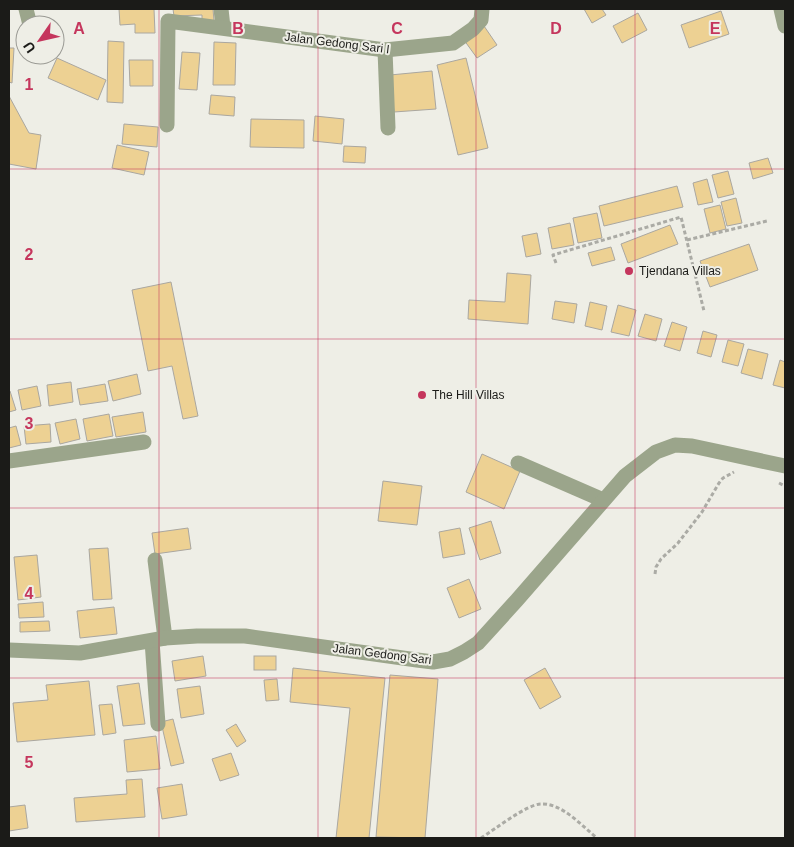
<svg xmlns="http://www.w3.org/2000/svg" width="794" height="847" viewBox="0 0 794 847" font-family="Arial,sans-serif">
<rect width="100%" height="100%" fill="#eeeee6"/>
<g fill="#edd193" stroke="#aaa7a0">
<path d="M119,9H154L155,33H135V24L120,25Z"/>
<path d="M173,9H213L214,21L202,22V15L174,16Z"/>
<path d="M584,9H602L606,15L592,23Z"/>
<path d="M721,11L729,34L689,48L681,25Z"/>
<path d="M638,13L647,30L622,43L613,26Z"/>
<path d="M484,26L497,45L477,58L464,40Z"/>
<path d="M108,41L124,42L123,103L107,102Z"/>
<path d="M214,42L236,43L235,85H213Z"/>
<path d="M9,48H14L12,83L9,82Z"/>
<path d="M182,52L200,53L197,90L179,89Z"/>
<path d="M57,58L106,80L98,100L48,78Z"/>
<path d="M466,58L488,148L458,155L437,65Z"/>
<path d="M129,60H153V86H130Z"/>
<path d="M432,71L436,109L394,112L390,75Z"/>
<path d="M211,95L235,97L234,116L209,114Z"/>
<path d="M9,96L29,133L41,135L36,169L9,164Z"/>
<path d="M315,116L344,119L342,144L313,141Z"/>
<path d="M251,119L304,120V148L250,147Z"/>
<path d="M124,124L158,127L157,147L122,144Z"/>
<path d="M117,145L149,152L144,175L112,168Z"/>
<path d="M344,146L366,147L365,163L343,162Z"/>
<path d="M768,158L773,173L753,179L749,163Z"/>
<path d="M728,171L734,194L718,198L712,175Z"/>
<path d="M707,179L713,202L698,205L693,183Z"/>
<path d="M677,186L683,207L604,226L599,206Z"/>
<path d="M736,198L742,223L727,226L721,202Z"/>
<path d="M720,205L726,229L710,233L704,209Z"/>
<path d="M597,213L602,238L578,243L573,218Z"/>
<path d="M570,223L574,245L552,249L548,228Z"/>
<path d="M670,225L678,244L628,263L621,244Z"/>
<path d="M537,233L541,254L526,257L522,236Z"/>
<path d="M749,244L758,270L710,287L700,261Z"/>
<path d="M611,247L615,260L592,266L588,253Z"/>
<path d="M507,273L531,275L528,324L468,319L469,300L505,302Z"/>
<path d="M171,282L198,416L183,419L172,366L148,371L132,290Z"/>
<path d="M555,301L577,304L574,323L552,319Z"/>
<path d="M590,302L607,306L602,330L585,326Z"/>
<path d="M618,305L636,310L629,336L611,332Z"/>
<path d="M645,314L662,319L656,341L638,336Z"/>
<path d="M672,322L687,327L680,351L664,346Z"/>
<path d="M703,331L717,335L711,357L697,353Z"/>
<path d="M728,340L744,344L738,366L722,362Z"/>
<path d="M748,349L768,354L762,379L741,373Z"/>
<path d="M780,360L785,362V388L773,385Z"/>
<path d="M137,374L141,394L113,401L108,381Z"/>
<path d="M71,382L73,402L49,406L47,385Z"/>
<path d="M105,384L108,401L80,405L77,389Z"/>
<path d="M37,386L41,406L22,410L18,390Z"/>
<path d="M9,391H10L16,410L9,412Z"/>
<path d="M143,412L146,432L116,437L112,417Z"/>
<path d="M109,414L113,436L87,441L83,419Z"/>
<path d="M76,419L80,439L60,444L55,423Z"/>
<path d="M50,424L51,442L26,444L24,426Z"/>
<path d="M16,426L21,445L9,448V428Z"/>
<path d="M482,454L520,471L504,509L466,492Z"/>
<path d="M383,481L422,486L417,525L378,521Z"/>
<path d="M491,521L501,553L480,560L469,528Z"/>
<path d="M188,528L191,549L155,554L152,533Z"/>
<path d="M460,528L465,554L443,558L439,532Z"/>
<path d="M108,548L112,599L93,600L89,549Z"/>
<path d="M37,555L41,597L18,600L14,557Z"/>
<path d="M469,579L481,609L459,618L447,588Z"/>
<path d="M43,602L44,617L19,618L18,604Z"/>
<path d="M114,607L117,634L80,638L77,611Z"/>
<path d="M49,621L50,631L20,632V622Z"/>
<path d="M203,656L206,676L175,681L172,661Z"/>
<rect x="254" y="656" width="22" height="14"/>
<path d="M293,668L385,678L369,838H336L350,708L290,702Z"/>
<path d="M545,668L561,697L540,709L524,680Z"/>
<path d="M390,675L438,679L425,838L376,837Z"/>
<path d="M277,679L279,700L266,701L264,680Z"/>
<path d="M89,681L95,735L17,742L13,703L48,700L46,685Z"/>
<path d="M139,683L145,724L123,726L117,686Z"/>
<path d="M200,686L204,714L181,718L177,689Z"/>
<path d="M112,704L116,733L103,735L99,705Z"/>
<path d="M173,719L184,763L171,766L161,722Z"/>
<path d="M236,724L246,741L237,747L226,730Z"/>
<path d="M156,736L160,769L127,772L124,740Z"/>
<path d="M231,753L239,775L220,781L212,759Z"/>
<path d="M142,779L145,817L76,822L74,798L127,794L126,780Z"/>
<path d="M182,784L187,815L162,819L157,788Z"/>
<path d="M25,805L28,828L9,831V807Z"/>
</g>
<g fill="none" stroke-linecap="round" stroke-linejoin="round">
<g stroke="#ababa5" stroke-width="3" stroke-dasharray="4 2.5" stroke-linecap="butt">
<path d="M687,240L767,221"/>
<path d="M556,263L553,255L681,217L704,311"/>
<path d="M779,483L785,486"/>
<path d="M655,574L656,567L661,559L678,543L702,512L719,483L723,478L734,472"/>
<path d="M481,838C494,830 527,804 541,804C562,803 582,826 597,838"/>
</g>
<g stroke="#9ba58b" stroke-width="15">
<path d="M26,9L30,25"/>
<path d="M221,9L223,27"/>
<path d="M781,9L785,26"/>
<path d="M385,50L388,128"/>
<path d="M167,125L168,21L385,50L453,43L473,29L481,20L482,9"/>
<path d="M9,461L144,442"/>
<path d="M518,463L603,500"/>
<path d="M155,560L165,638"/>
<path d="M152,641L158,724"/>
<path d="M9,650L80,653L165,638L197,636H245L417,660L433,662L450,659L464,652L478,643L517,600L625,476L656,452L675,445L692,446L785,466"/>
</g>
</g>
<path fill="none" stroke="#c5365d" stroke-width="1" stroke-opacity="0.55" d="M159,9V838M318,9V838M476,9V838M635,9V838M9,169H785M9,339H785M9,508H785M9,678H785"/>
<g fill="#c5365d" stroke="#eeeee6" stroke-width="2">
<circle cx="629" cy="271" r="5"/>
<circle cx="422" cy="395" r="5"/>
</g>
<g text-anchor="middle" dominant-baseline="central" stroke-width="4" stroke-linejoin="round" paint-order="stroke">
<g font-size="12" fill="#1b1b18" stroke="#eeeee6">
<text transform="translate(337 43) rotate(7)">Jalan Gedong Sari I</text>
<text transform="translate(382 654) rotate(7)">Jalan Gedong Sari</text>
</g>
<g font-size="12" fill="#1b1b18" stroke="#eeeee6" text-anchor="start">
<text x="639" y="271">Tjendana Villas</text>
<text x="432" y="395">The Hill Villas</text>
</g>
</g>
<g font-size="16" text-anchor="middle" font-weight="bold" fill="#c5365d" stroke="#eeeee6" stroke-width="4" stroke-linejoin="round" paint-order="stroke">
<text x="79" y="34">A</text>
<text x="238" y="34">B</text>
<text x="397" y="34">C</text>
<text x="556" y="34">D</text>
<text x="715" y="34">E</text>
<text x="29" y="90">1</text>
<text x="29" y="260">2</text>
<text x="29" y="429">3</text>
<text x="29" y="599">4</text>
<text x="29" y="768">5</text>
</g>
<rect width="794" height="847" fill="none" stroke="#1b1b18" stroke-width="20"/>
<g transform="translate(40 40) rotate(236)"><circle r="24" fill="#eeeee6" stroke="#9a9a94"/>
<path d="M0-4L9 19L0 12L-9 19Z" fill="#c5365d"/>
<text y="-8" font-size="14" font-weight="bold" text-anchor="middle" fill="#1b1b18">U</text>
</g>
</svg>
